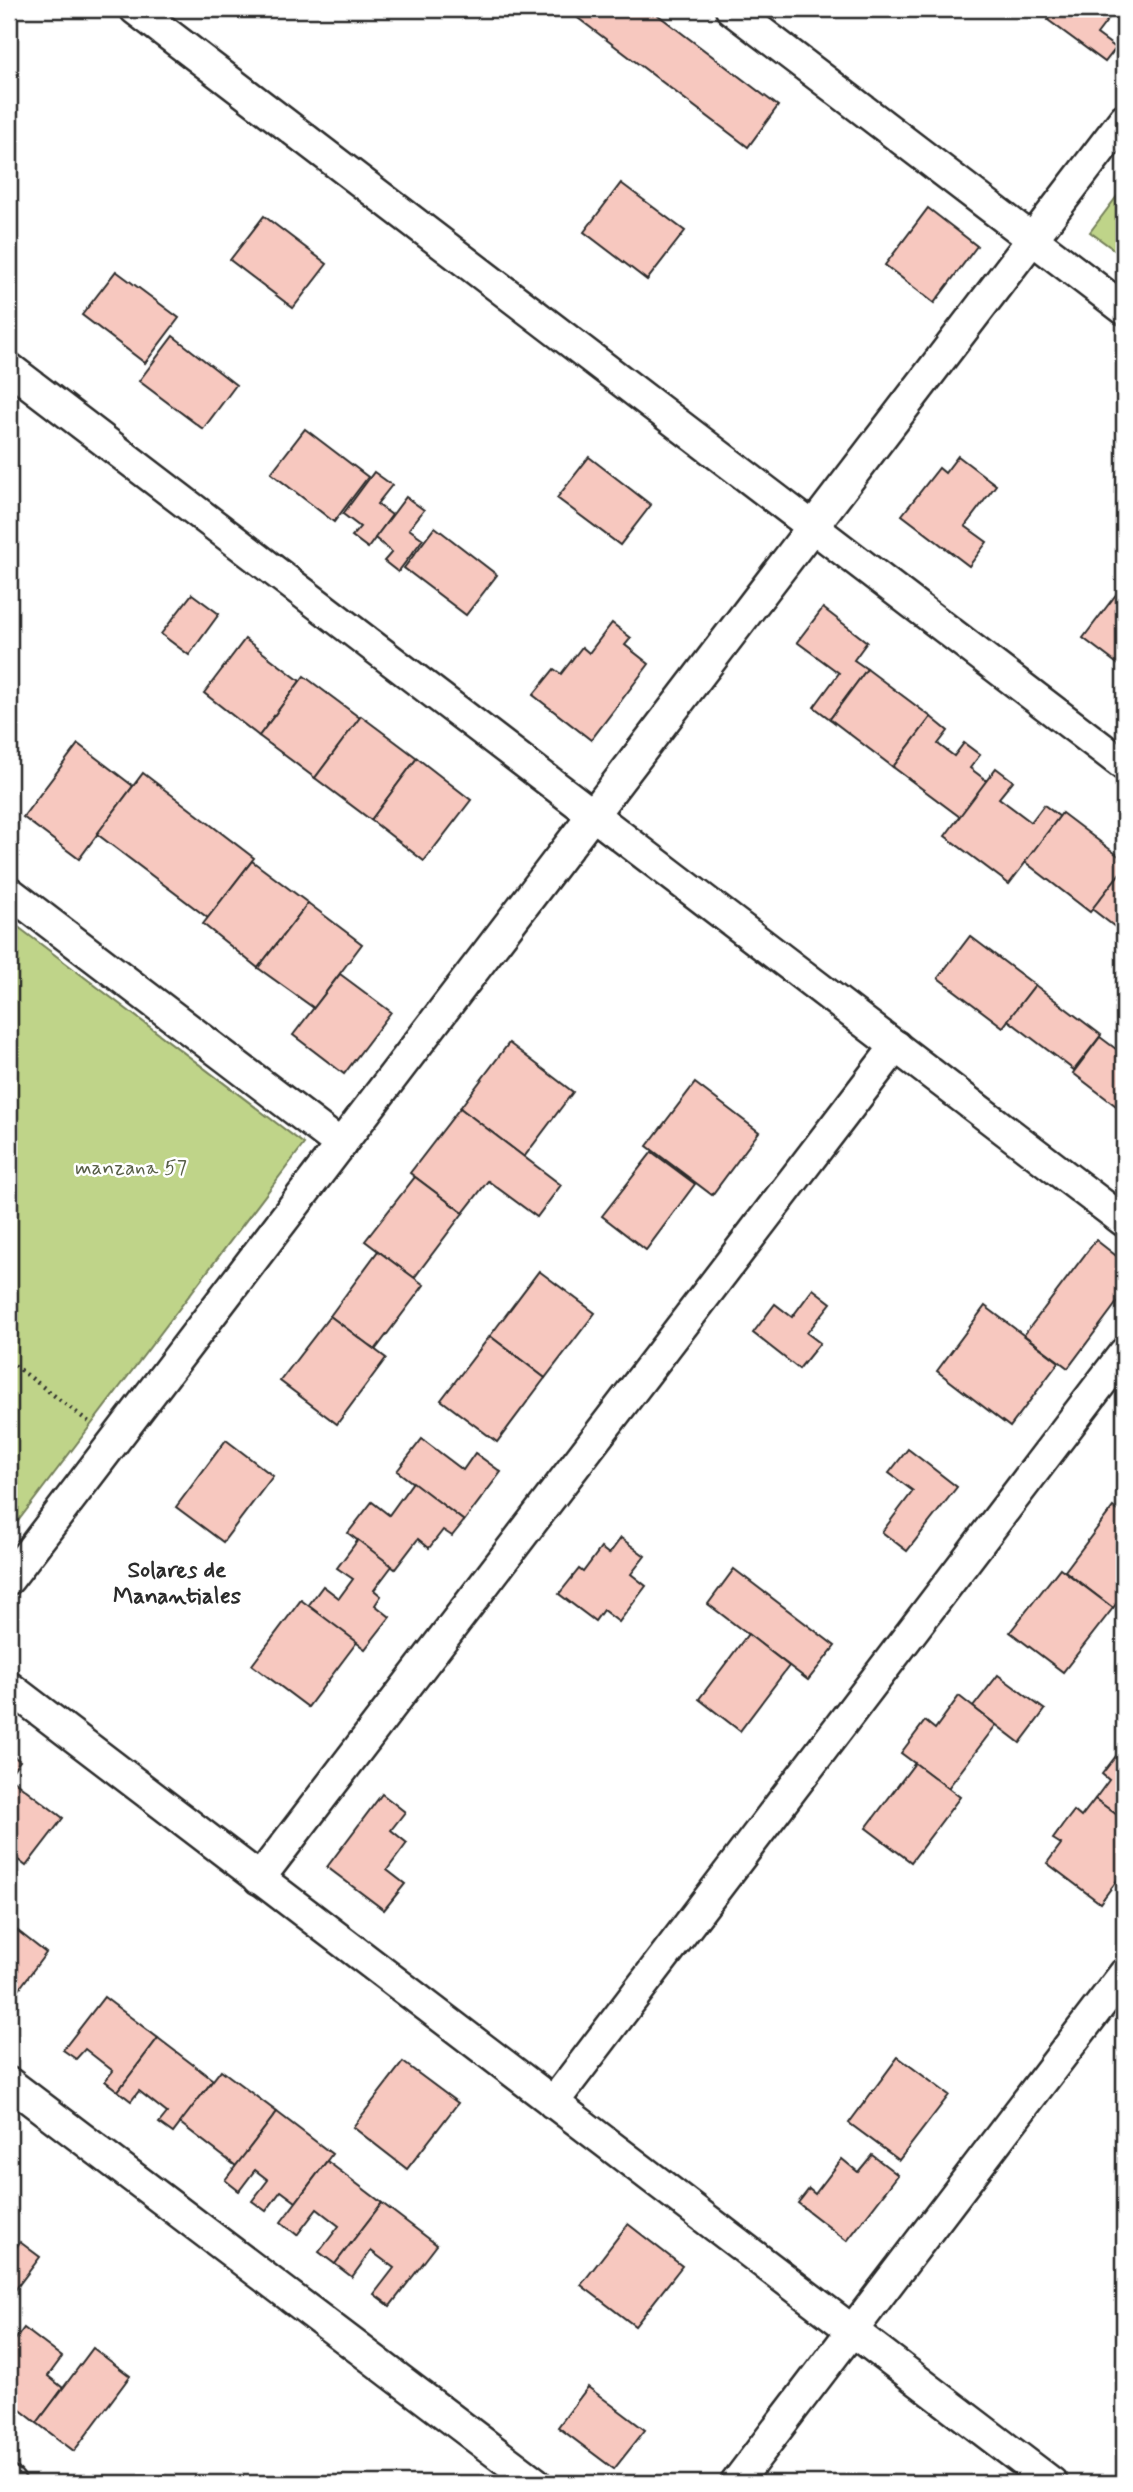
<svg xmlns="http://www.w3.org/2000/svg" width="1133" height="2492" viewBox="0 0 1133 2492" font-family="Mynerve,sans-serif">
<rect width="100%" height="100%" fill="#fff"/>
<filter id="ink" filterUnits="userSpaceOnUse"><feTurbulence type="fractalNoise" baseFrequency=".0143" numOctaves="2"/><feDisplacementMap in="SourceGraphic" scale="14" xChannelSelector="R" yChannelSelector="G"/><feConvolveMatrix kernelMatrix="1 2 1 2 8 2 1 2 1" color-interpolation-filters="sRGB"/></filter>
<g filter="url(#ink)">
<g fill="#bfd489" stroke="#75805a" stroke-width="2">
<path d="M1124,187V257L1090,232Z"/>
<path d="M9,920L304,1144L9,1533Z"/>
</g>
<g fill="#f7c8bf" stroke="#2b2b2b" stroke-width="2">
<path d="M566,9H650L778,106L748,147Z"/>
<path d="M1056,9H1116L1097,34L1116,48L1105,62L1048,20Z"/>
<path d="M621,183L685,231L647,280L584,232Z"/>
<path d="M928,208L977,246L934,303L885,265Z"/>
<path d="M264,216L327,264L293,308L230,260Z"/>
<path d="M116,271L179,318L145,363L82,315Z"/>
<path d="M173,336L236,385L203,429L139,381Z"/>
<path d="M305,429L368,477L334,522L271,473Z"/>
<path d="M958,456L996,485L965,526L987,542L969,566L902,515L939,468L945,473Z"/>
<path d="M589,457L651,505L620,545L557,498Z"/>
<path d="M374,472L392,485L377,504L392,515L368,548L352,536L360,527L343,514Z"/>
<path d="M406,497L424,510L409,529L423,539L398,572L384,561L392,552L375,538Z"/>
<path d="M435,527L497,575L466,615L404,568Z"/>
<path d="M1121,588L1124,591V669L1083,638Z"/>
<path d="M192,594L219,614L189,655L161,634Z"/>
<path d="M823,608L867,642L854,660L867,669L830,719L814,707L839,673L797,642Z"/>
<path d="M612,623L631,638L625,645L649,664L591,740L533,695L554,669L561,674L582,647L589,653Z"/>
<path d="M245,639L300,681L259,736L204,693Z"/>
<path d="M867,669L931,717L893,767L830,719Z"/>
<path d="M304,676L360,718L315,778L259,736Z"/>
<path d="M361,716L417,758L371,820L315,778Z"/>
<path d="M931,717L948,731L938,744L954,756L964,743L980,755L970,768L987,781L960,817L893,767Z"/>
<path d="M78,744L133,786L79,859L23,817Z"/>
<path d="M417,758L471,800L424,861L371,820Z"/>
<path d="M996,768L1013,781L999,798L1031,822L1044,805L1060,817L1009,884L945,836Z"/>
<path d="M143,773L254,858L208,918L97,834Z"/>
<path d="M1062,813L1124,860V868L1090,912L1025,862Z"/>
<path d="M252,861L308,903L258,968L203,924Z"/>
<path d="M1124,868V934L1092,909Z"/>
<path d="M308,903L362,944L314,1008L258,968Z"/>
<path d="M970,936L1035,985L1003,1027L938,978Z"/>
<path d="M340,974L391,1012L344,1074L293,1035Z"/>
<path d="M1035,985L1101,1035L1074,1070L1008,1020Z"/>
<path d="M1100,1037L1124,1055V1112L1073,1073Z"/>
<path d="M509,1043L573,1092L524,1157L460,1108Z"/>
<path d="M695,1083L759,1132L712,1195L647,1146Z"/>
<path d="M460,1108L561,1185L537,1217L488,1181L463,1213L410,1173Z"/>
<path d="M652,1152L695,1184L646,1250L602,1216Z"/>
<path d="M415,1177L463,1213L414,1278L365,1241Z"/>
<path d="M1096,1240L1124,1262V1293L1068,1368L1024,1335Z"/>
<path d="M378,1251L424,1285L375,1350L330,1316Z"/>
<path d="M539,1271L595,1313L545,1378L490,1336Z"/>
<path d="M813,1289L831,1303L807,1333L820,1343L799,1369L753,1333L775,1304L792,1317Z"/>
<path d="M985,1306L1059,1362L1010,1427L937,1371Z"/>
<path d="M330,1316L386,1358L337,1424L280,1381Z"/>
<path d="M490,1336L545,1378L497,1442L441,1400Z"/>
<path d="M422,1439L463,1470L475,1453L501,1472L464,1521L397,1471Z"/>
<path d="M226,1440L273,1476L223,1542L176,1507Z"/>
<path d="M908,1449L957,1487L907,1551L882,1532L913,1491L889,1473Z"/>
<path d="M413,1482L464,1521L452,1536L443,1530L429,1548L418,1539L395,1569L348,1533L372,1502L389,1515Z"/>
<path d="M1113,1507L1124,1515V1593L1113,1608L1065,1571Z"/>
<path d="M621,1538L645,1556L631,1574L646,1586L619,1622L603,1610L595,1621L559,1594L579,1569L583,1572L601,1548L609,1554Z"/>
<path d="M358,1540L392,1566L374,1590L381,1596L375,1605L390,1617L365,1649L308,1606L323,1586L339,1598L353,1579L337,1568Z"/>
<path d="M1060,1568L1113,1608L1063,1672L1010,1632Z"/>
<path d="M734,1569L835,1646L808,1680L708,1604Z"/>
<path d="M301,1600L357,1642L308,1707L252,1665Z"/>
<path d="M748,1634L789,1666L740,1731L699,1699Z"/>
<path d="M998,1675L1045,1710L1020,1743L973,1707Z"/>
<path d="M959,1696L996,1725L948,1788L901,1753L925,1721L935,1729Z"/>
<path d="M1123,1747L1124,1748V1820L1095,1799L1109,1780L1102,1774Z"/>
<path d="M9,1753L20,1761L9,1775Z"/>
<path d="M915,1763L960,1797L911,1862L866,1828Z"/>
<path d="M9,1777L63,1818L26,1866L9,1853Z"/>
<path d="M382,1794L405,1812L391,1830L407,1843L387,1870L405,1884L384,1910L327,1867Z"/>
<path d="M1095,1799L1124,1820V1871L1100,1903L1047,1863L1061,1844L1053,1839L1063,1825L1074,1811L1081,1817Z"/>
<path d="M9,1924L46,1953L10,2001L9,2000Z"/>
<path d="M104,1997L158,2038L118,2091L105,2081L113,2071L85,2049L76,2059L63,2050Z"/>
<path d="M158,2038L213,2080L173,2133L159,2123L167,2113L139,2091L131,2101L118,2091Z"/>
<path d="M898,2057L949,2095L899,2160L849,2123Z"/>
<path d="M403,2062L458,2103L407,2169L353,2127Z"/>
<path d="M221,2070L277,2112L236,2166L180,2123Z"/>
<path d="M277,2112L332,2154L296,2202L281,2191L266,2211L252,2201L268,2180L255,2170L239,2191L225,2180Z"/>
<path d="M872,2155L898,2175L847,2241L798,2203L809,2189L815,2194L842,2159L858,2172Z"/>
<path d="M327,2161L382,2203L335,2264L319,2252L339,2226L317,2209L297,2235L281,2222Z"/>
<path d="M382,2203L437,2245L390,2306L374,2294L394,2268L371,2251L352,2277L335,2264Z"/>
<path d="M628,2224L682,2266L635,2326L581,2285Z"/>
<path d="M20,2242L40,2257L9,2298V2257Z"/>
<path d="M24,2328L62,2357L48,2376L63,2388L37,2423L9,2401V2348Z"/>
<path d="M93,2348L130,2376L74,2451L37,2423Z"/>
<path d="M588,2387L645,2430L614,2469L558,2427Z"/>
</g>
<g fill="none" stroke-linecap="round" stroke-linejoin="round">
<defs>
<g id="street">
<path d="M135,9L1124,765"/>
<path d="M731,9L1124,309"/>
<path d="M9,368L1124,1221"/>
<path d="M9,892L341,1145"/>
<path d="M9,1579L1124,119"/>
<path d="M9,1687L1052,2483"/>
<path d="M259,1879L896,1046"/>
<path d="M9,2083L536,2483"/>
<path d="M553,2103L1124,1353"/>
<path d="M9,2482L10,2483"/>
<path d="M736,2483L1124,1974"/>
</g>
</defs>
<use href="#street" stroke="#2b2b2b" stroke-width="35"/>
<path stroke="#2b2b2b" stroke-width="4.5" stroke-dasharray="2 5" stroke-linecap="butt" d="M9,1361L89,1422"/>
<use href="#street" stroke="#fff" stroke-width="30"/>
</g>
</g>
<g text-anchor="middle" dominant-baseline="central" stroke-width="5" stroke-linejoin="round" paint-order="stroke">
<g font-size="21" fill="#575e47" stroke="#fff">
<text x="131" y="1168">manzana 57</text>
</g>
<g font-size="23" font-weight="bold" fill="#2b2b2b" stroke="#fff">
<text x="177" y="1571">Solares de<tspan x="177" dy="26">Manantiales</tspan></text>
</g>
</g>
<rect width="1133" height="2492" fill="none" stroke="#fff" stroke-width="35"/>
<rect x="18" y="18" width="1098" height="2457" fill="none" stroke="#2b2b2b" stroke-width="2.5" filter="url(#ink)"/>
</svg>
